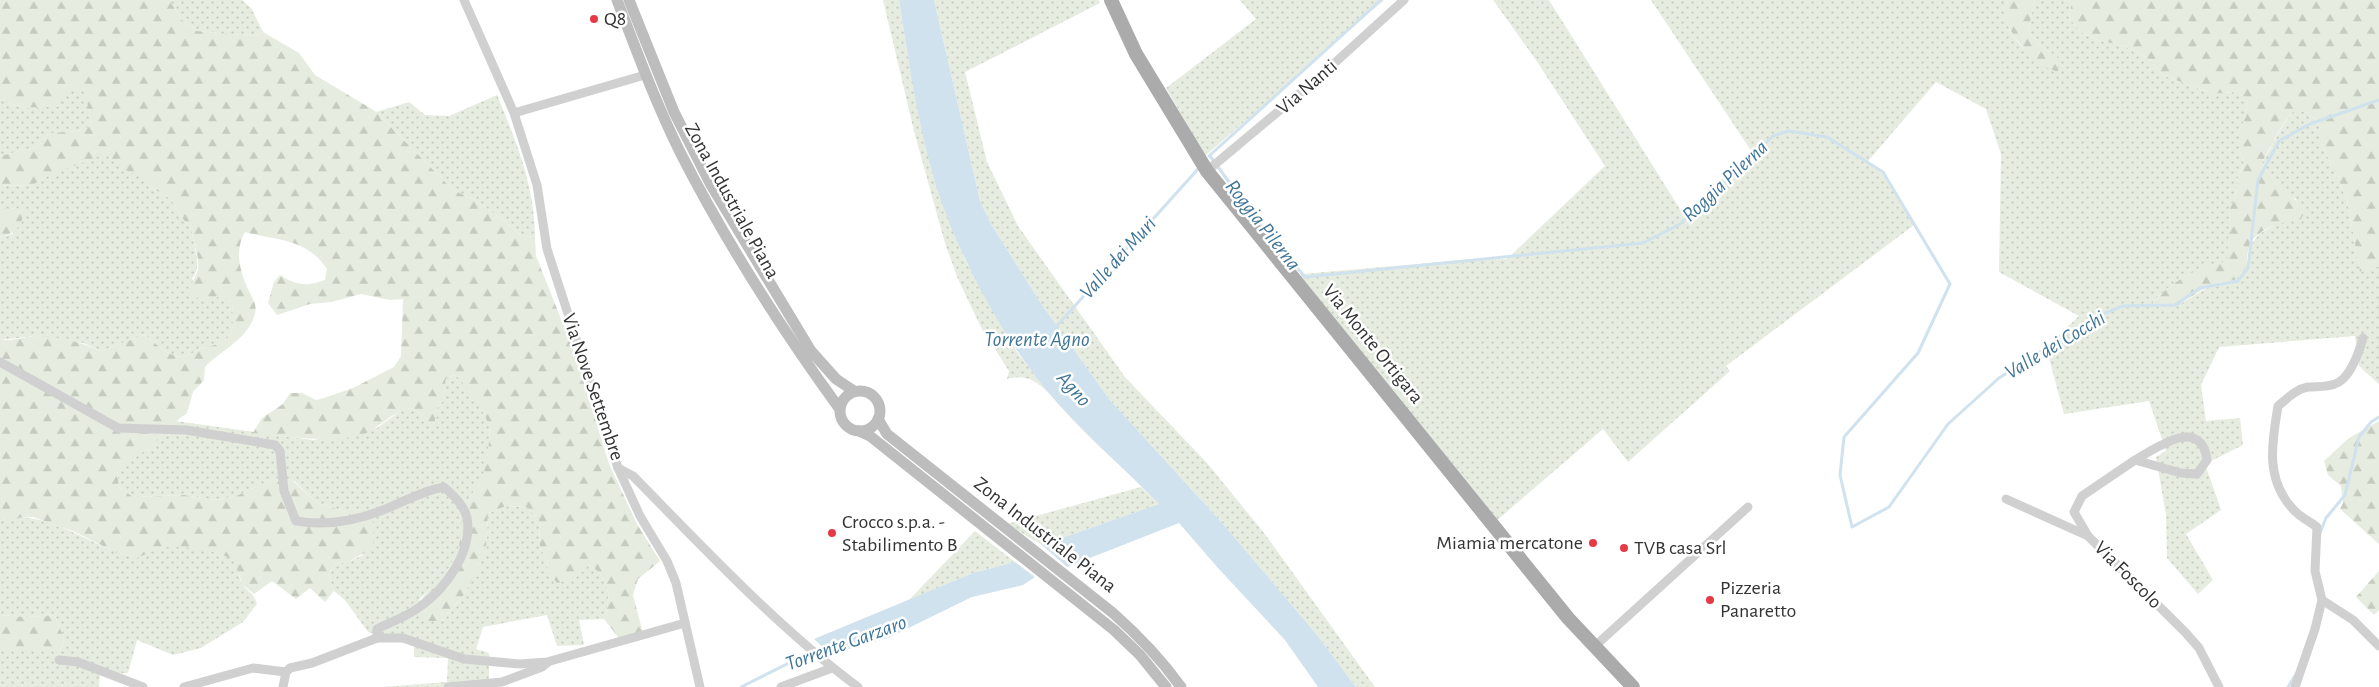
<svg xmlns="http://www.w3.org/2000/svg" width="2379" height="687" viewBox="0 0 2379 687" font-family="'Alegreya Sans',sans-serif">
<defs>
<pattern id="grass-dots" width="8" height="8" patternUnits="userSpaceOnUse" patternTransform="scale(1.25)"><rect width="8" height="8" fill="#e6ecdf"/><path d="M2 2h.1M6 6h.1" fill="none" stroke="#c6cbc0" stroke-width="1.8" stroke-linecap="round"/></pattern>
<pattern id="forest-firs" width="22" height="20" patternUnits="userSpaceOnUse" patternTransform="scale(1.25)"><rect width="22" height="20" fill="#e6ecdf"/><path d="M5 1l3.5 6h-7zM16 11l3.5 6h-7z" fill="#c6cbc0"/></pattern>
</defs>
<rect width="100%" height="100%" fill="#fff"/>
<g fill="url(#grass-dots)">
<path d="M169,0H242L251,8L263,32L253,36L197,31L182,20Z"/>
<path d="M883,0H899L907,52L933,175L965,260L1017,352L1048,392C1034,380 1026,374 1007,379L1009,371L981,327L958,279L945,243L914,131Z"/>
<path d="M934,0H1099L1100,3L965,72L987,162L1018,226L1125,377L1207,463L1264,533L1375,687H1356L1317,635L1223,524L1109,399L1040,302L991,224L980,201Z"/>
<path d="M1240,0H1384L1205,156L1166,88L1256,19Z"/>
<path d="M1493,0H1549L1683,214L1752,152L1651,0H2008C1998,36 2031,56 2058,72V59L2040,45L2028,31L2035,0H2072L2069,18L2081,32L2097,40L2124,46L2149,59L2162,75L2214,94L2235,92L2247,98L2246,116L2239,132V148L2244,163L2238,177L2236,196L2230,208L2228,262C2205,263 2165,285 2152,304L2168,311L2214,284L2230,282L2248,261L2249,247L2259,234L2280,222L2301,218L2296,199C2279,189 2270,181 2262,162C2274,145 2279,127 2293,112H2305L2317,120L2321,129V142L2347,200L2360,271L2379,266V384L2359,366L2355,336L2219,347L2201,385L2206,421L2240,418L2243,445L2205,464L2221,510L2186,534L2213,580L2198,594L2167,558L2166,515L2156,457L2166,451L2149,401L2064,414L2046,347L2079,316L1999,272L2001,154L1986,109L1936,82L1868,161L1887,178L1914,225L1726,366L1730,371L1628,462L1603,429L1495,522L1297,279L1302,274L1463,260L1507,259L1605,166L1536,60Z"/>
<path d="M72,88L86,89L91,126C78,134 61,131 46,135V139L36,147L0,156V99C24,112 31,106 57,107Z"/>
<path d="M497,95C516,140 535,187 535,237L521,236L506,222L475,200L453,190L376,112L409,102L425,115L449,116Z"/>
<path d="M104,152L108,153L130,172L145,177L150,188C182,200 171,209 192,229C192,246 204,265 192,279L214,297L225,296L232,303C233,316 236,336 222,342C215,346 206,346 199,350C192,353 186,358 177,356C163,353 156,342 144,335L101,351L83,343L35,336L0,340V237L13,234L17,208L0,209V186L33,185L47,176Z"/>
<path d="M456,375C465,383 487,413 489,426C491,440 487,465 482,478C477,489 468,497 465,508C461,521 463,534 460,546C453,569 435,583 419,600L441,621L463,596L478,568L486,550L488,513L506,506L527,507L539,520L540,548L547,559L548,572L589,564C610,579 612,595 604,619L579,620L584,645L557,646L547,615L483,627L476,649L489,653V687H382L447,682L448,658L414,657V638L395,641L368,632L345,600L334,591L328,574L336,563L348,562L363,555L355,513L346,512L317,503L294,481L273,479L236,496L216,500L184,495L133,497L119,487L117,471L125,460L147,450L175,421L313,440L377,428L403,409L411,408L419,413L430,427L435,422V411L443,401L446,378Z"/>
<path d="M1141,487L1159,504L1042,545L1007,524Z"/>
<path d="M17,517C59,518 90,545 129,556C143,560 151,548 164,547C178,545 225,549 234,561C238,567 238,577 242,583C247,592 253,591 257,604L243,622L201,648L173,655L137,640L128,673L100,674L99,687H0V651H58L64,645L63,636L55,615L27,617L0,615V519Z"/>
<path d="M975,531L1015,562L973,573L909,600Z"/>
</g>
<g fill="url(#forest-firs)">
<path d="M0,0H169L182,20L197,31L253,36L263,32L299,53L315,75L375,111L453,190L475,200L506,222L521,236L535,237L536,256L576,357L609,464L637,524L660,561L638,579L633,595L644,637L621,641L604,619C612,595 610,579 589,564C580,577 572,580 557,583L548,572L547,559L540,548L539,520L527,507L506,506L488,513L486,550L478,568L463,596L441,621H426L418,611C421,590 444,579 454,560C463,543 460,526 465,508C468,497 477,489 482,478C486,467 491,437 489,426C486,413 465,383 455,375L446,378L443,401L435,411V422L430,428L419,413L411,408C391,411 380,429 361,435C331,444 284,436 253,433L262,418L283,404L290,393H302L316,400L324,398L353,388L394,367L401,356L403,299L390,300L361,294L332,302L310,304L277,315L268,303L274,282L280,275C295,285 308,287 325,280L327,269C306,238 279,241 245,232C235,248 239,269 247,287C253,301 260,305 252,322C241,343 220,351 205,367L204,380L193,392L187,413C172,423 162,436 149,448C137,459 129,455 117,471L119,487L133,497L184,495L216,500L236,496L273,479L285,478L293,481L317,503L346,512L362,510L373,522V548L348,562L336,563L328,574L334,591L325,602L310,588L296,599L272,581L254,594L243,585L234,562L228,557L210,551L185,547H162L137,558L117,553L75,532L33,517L0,519V340C12,341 24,337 35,336C58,336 80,342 101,351L144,335C156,342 163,353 177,356C186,358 192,353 199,350C206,346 215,346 222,342C236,336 233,316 232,303L225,296L201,300L188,292C191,284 197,275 198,269C200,256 192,242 192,229C171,209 182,200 150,188L145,177C130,173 114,167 108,153L47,176L33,185L0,186V156L36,147L46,139V134C61,131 78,134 91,126L85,89H72L57,107C32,106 24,112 0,99Z"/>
<path d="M2008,0H2035L2028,31L2040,45L2059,59L2058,72L2038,64L2014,37L2004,17Z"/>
<path d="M2072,0H2379V266L2360,272L2347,200L2321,142V129L2317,120L2305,112H2293C2279,126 2273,145 2262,162C2275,192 2289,188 2305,211L2301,219C2283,222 2256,228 2249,247C2246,256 2248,270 2240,276C2233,283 2224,281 2215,284C2199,290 2183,303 2168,311L2152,304C2167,284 2202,264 2227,262L2230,208L2236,196L2238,177L2244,163L2239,148V132L2246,116L2247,98L2234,92L2214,94L2162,75L2149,59L2124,46L2097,40L2081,32L2069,18Z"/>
<path d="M17,208L24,212C20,228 16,233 0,237V209Z"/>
<path d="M2379,421V544L2340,509L2343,503L2341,486L2328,475L2324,461L2349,438Z"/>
<path d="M2379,571V610L2374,615L2356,597Z"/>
<path d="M0,615L27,617L55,615L63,636L64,645L58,651H0Z"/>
</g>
<g fill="#cfe2ee">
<path d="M899,0H934L980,201L991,224L1040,302L1109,399L1223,524L1317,635L1356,687H1318L1285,640L1218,568L1179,523L1067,567L1042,545L1159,504C1122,466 1081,432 1047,391C999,332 954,248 933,175C917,118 908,58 899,0Z"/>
<path d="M1015,562L1035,577L1023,585L972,597L888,638L830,654L814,639L973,573Z"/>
</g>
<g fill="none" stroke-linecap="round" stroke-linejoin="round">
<g stroke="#cfe2ee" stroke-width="3">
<path d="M1209,156L1381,0"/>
<path d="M1210,156L1260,224L1305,277L1643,243L1680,224L1773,136L1789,131L1827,137L1883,172L1950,284L1918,353L1844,437L1840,475L1852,527L1889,507L1948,424L1999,378L2093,318L2123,306L2175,305L2200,288L2238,281L2248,268L2258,180L2279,141L2310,124L2379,100"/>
<path d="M1055,328L1198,169"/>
<path d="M2320,533L2326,518L2345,495L2359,437L2371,422L2379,417"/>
<path d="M741,687L803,656L827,648"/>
<path d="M2288,687L2296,674"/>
</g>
<g stroke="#d0d0d0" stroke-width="9">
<path d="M464,0L514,113L537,185L547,249L618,468L633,476C703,547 778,628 858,687"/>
<path d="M514,113L645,75"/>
<path d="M1207,171L1317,79L1404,0"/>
<path d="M0,362L118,428L186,430L275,445L280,451L284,491L296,521C325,526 355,521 383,510C404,502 421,491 444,487C453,495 464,505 467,518C473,551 446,588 421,606C407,617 392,621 377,629V638"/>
<path d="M618,468L640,516L667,561L676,583L700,687"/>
<path d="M2006,499L2088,536L2185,632L2199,648L2219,687"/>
<path d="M2088,536L2074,512L2082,496L2135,460L2181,473L2197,474L2207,460C2201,415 2156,448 2135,460"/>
<path d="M2322,600L2353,620L2379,646"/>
<path d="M1595,646L1748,507"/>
<path d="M59,660L78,662L143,687"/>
<path d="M184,687L253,668L286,672"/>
<path d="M283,687L286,672L290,668L312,663L377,638H403L464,659L520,664L547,662L685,623"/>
<path d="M448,687L502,682L542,667L547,663"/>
<path d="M781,687L832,668"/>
<path d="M2295,687L2315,629L2322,600L2315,571L2317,527C2309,521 2298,516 2292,508C2265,478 2272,442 2278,406C2287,399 2296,389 2308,387C2318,386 2329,388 2339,382C2352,374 2359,352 2363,338"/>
</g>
<g stroke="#bdbdbd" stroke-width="11">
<path d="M617,0C637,52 656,104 681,154C726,242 781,328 839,408"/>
<path d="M629,0L674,112L711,185L811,351L836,379L854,391"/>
<circle cx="860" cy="411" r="20"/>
<path d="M878,419L887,434L1113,613C1139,636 1161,659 1181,687"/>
<path d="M859,431L870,436L1114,630L1140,655L1166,687"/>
</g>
<path stroke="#ababab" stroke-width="14" d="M1111,0L1136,54L1207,171L1568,618L1633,687"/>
</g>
<g fill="#e63946" stroke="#fff" stroke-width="2">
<circle cx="594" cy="19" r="5"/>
<circle cx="832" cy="533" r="5"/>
<circle cx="1593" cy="543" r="5"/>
<circle cx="1624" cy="548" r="5"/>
<circle cx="1710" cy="600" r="5"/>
</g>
<g text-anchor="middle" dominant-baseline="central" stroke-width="5" stroke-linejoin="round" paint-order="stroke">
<g font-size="20" fill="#333" stroke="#fff" text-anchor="start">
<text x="604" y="19">Q8</text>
<text x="842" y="522">Crocco s.p.a. -<tspan x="842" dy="23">Stabilimento B</tspan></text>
<text x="1583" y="543" text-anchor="end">Miamia mercatone</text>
<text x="1634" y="548">TVB casa Srl</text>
<text x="1720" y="588">Pizzeria<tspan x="1720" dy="23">Panaretto</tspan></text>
</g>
<g font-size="20" fill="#333" stroke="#fff">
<text transform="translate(1307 87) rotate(-41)">Via Nanti</text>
<text transform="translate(732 201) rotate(61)">Zona Industriale Piana</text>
<text transform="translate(1373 344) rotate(51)">Via Monte Ortigara</text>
<text transform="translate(593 387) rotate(71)">Via Nove Settembre</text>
<text transform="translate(1045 535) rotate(38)">Zona Industriale Piana</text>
<text transform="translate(2128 575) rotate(45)">Via Foscolo</text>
</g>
<g font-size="21" font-style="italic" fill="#3f7597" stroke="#fff">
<text transform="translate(1725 181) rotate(-43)">Roggia Pilerna</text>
<text transform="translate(1263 225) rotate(52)">Roggia Pilerna</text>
<text transform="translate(1118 258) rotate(-48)">Valle dei Muri</text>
<text x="1037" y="339">Torrente Agno</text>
<text transform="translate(2055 345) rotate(-31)">Valle dei Cocchi</text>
<text transform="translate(1074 389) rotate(48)">Agno</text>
<text transform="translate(846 643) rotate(-20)">Torrente Garzaro</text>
</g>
</g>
</svg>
